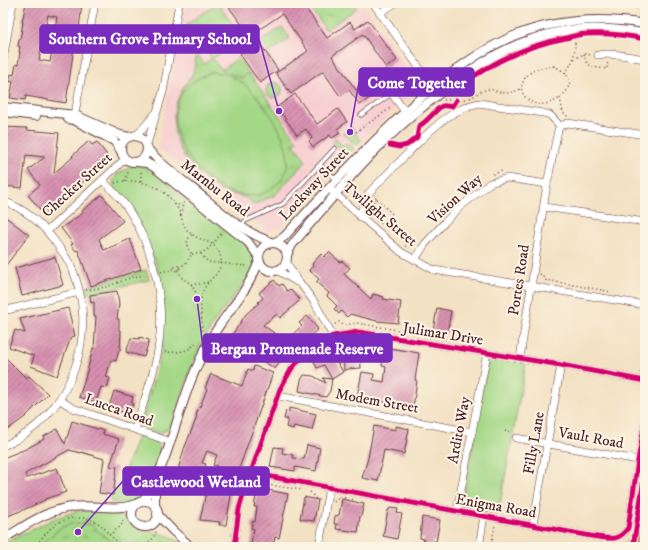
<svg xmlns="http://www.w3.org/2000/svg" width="648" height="550" viewBox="0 0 648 550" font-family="'IM FELL DW Pica',serif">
<defs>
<pattern id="grass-tufts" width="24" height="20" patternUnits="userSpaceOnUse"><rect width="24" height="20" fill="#a4d887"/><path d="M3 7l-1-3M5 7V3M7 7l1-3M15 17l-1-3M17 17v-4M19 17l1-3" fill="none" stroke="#8fb975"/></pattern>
<pattern id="wetland-marsh" width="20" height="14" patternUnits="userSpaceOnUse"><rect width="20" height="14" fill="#a4d887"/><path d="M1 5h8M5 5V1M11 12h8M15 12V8" fill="none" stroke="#8fb975"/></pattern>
<pattern id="building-hatch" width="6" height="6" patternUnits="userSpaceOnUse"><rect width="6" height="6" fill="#d791b0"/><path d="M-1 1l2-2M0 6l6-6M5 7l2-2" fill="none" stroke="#b0768f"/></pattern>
</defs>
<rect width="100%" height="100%" fill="#fcf5e5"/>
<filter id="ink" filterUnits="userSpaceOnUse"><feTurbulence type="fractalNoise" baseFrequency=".025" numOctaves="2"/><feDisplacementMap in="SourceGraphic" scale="8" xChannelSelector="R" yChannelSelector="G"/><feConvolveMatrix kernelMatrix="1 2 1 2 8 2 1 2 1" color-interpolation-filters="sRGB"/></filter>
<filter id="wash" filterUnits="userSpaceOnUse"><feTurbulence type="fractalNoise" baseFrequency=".012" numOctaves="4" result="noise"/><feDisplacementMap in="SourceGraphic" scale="16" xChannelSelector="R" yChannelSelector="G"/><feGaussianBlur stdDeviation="0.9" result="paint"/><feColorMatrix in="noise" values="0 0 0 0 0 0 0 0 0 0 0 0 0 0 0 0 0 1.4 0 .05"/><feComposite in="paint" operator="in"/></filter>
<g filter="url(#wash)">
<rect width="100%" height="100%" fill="#f3e1c3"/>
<path fill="#f7cfd1" d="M187,3H362L416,81L414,91L366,136L342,160L281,227L267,232L159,149L161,131Z"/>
<g fill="url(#grass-tufts)" stroke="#777c59">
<path d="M310,3H353L357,8L326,30L309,6Z"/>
<path d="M282,27L290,38L269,53L261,41Z"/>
<path d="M197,54L204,64L212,58L220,68L242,78L249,73L297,141L293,143L306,161L275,195L253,205C248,194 233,196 224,192C219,190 215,186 211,183C184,164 166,135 177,101C179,96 182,89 185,85C187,81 191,78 192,75C195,68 195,60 197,54Z"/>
<circle cx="274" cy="90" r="8"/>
<path d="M352,127L361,141L356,145L343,133Z"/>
<path d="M336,138L342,146L348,143L354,149L351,152L347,149L344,152L332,142Z"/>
<path d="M146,270L149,280L88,294L86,287Z"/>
</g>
<path fill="url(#wetland-marsh)" stroke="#777c59" d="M73,523L90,524L105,537L121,547H39L60,528Z"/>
<g fill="#a4d887" stroke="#777c59">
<path d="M218,3L242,38L212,59L187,24Z"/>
<path d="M238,58L249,73L242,78L222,70Z"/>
<path d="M212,72C222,73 233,76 241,82C263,98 302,151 282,179C281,181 278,183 276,185C224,233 119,105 212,72Z"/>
<path d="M132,166C147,164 159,175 170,184L169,186L179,194L181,192L208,214L207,216L216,223L218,222L242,241L256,258L250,275L215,321L199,348L193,363L171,425C164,437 145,434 142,420L162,349L164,317L163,293L155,260L115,190L113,182L116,175Z"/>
<path d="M489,355L526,362L498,515L461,508Z"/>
<path d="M139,434C150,438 160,440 161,453L149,484L140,499L125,503L111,502V496L120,482Z"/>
<path d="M78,511H104L127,517L137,528L170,536L182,544L180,547H121L105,537L90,524L73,523L60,528L39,547H3V544L55,518Z"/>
</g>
<g id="blocks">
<g fill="url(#building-hatch)" fill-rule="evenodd">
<path d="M26,3H82L79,29L74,47L66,103L26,96L25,100L10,98L13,82L9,81L11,74L14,75L16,64L18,65L20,52H19L20,47L18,46L19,40H20L23,22H22ZM48,15L57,17L50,62L39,60Z"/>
<path d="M226,3H302L327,38L350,22L355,29L368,20L397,60L386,68L363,34L332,56L356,90L386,69L394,80L360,105L349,90L340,96L323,71L291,94L276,73L308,51L282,14L254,33L252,30L248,33Z"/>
<path d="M258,41L278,70L260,83L240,54Z"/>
<path d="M295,94L317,124L338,109L347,122L337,129L340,133L332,138L330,135L313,147L309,141L312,138L306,129L297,135L277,107Z"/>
<path d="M3,127L27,128V130L59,133L54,173L73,157L72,156L89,141L92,145L97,142L110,159L72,191L73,193L61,203L59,201L44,214L28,195L40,185L28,170L45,157L26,155L22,188L3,186Z"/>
<path d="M102,195L123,221L99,239L104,250L130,239L141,269L91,286L78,250L76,251L71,245L73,244L61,228L83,213L82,211Z"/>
<path d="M3,215L29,235L3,269Z"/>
<path d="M329,252L340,262L342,261L350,268L344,274L371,299L373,294L384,297L383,299L401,302L398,323L377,321L350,314L347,317L341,311L339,314L334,309L337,306L327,296L329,293L316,282L319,279L309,270L313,266L312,264L321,254L324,257Z"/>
<path d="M55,257L63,285L22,296L15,268Z"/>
<path d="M274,280L279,286L282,284L287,291L290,289L300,300L280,318L277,314L263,325L285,341L302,326L299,323L307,316L318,329L301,344L296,338L275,369L249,351L245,357L241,355L239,358L224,347L246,314L259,303L258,302L263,298L259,293Z"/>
<path d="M117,291L119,304L117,319H119V331H121L120,350H119L116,361L111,360L106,377L110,378L107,388L101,387L96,402L79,397L84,382L90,360L93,348L94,349L96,316H94V302L91,303L90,295Z"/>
<path d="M68,308L75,336L71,337L57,376L31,366L34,356L9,347L15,330L25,333L20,319Z"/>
<path d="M437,308L451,311L447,333L433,331Z"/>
<path d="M140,337L149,340L144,357L126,352L131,338L139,339Z"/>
<path d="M359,343L361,368L348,369L344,371L343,344Z"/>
<path d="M384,347L419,353L415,380L417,381L413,408L401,406V405L357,397L362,372L374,374L373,380L384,382L386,367L382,366Z"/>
<path d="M331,352L343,372L332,379L324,365L317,368L314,362Z"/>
<path d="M6,358L26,378L29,376L48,394L25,417L3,433V361Z"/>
<path d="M254,366L273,373L235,480L237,481L233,490L232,489L226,525H219L220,522L200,520L205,497L217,466L213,465L217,455L207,451L202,463L206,464L202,475L195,472L194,476L185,473L184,475L177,473L184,449L195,422L197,415H196L199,407H200L207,389L205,388L211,374L242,386L248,369L253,371Z"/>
<path d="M304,375L313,376L326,383L323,378L332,379L330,391L326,397L299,391L301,380Z"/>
<path d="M114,391L133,397L131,404H133L131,411L127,410L126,413L120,411L119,414L108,410Z"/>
<path d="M289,408L316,414L312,430L294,426L293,429L286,427L288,419H284L286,411L289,412Z"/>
<path d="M72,421L104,431L103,434L119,439L110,466L117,467L113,495L99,493L104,459L81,452V453L69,450L25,474L27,478L57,468L66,492L45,499V500L30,507L3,518V458L26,449L44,439L43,437L57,429L65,444Z"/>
<path d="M374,426L396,430V426L409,429L404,454L384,450L378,481L362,478L368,458Z"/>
<path d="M307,445L320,448L316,471L295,467V471L270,467L274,447L283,448L282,453L293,455V458L304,459Z"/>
<path d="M259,487L268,488V490L288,494L279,538L275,537L273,547H250L254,529L251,528L253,521L255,522L257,507H254L257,490H259Z"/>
<path d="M304,497L318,500L314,521L300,519Z"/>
<path d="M342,499L364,504L361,516H360L358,532L336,529L337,524H334L335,516L339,515Z"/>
<path d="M390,508L398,509L397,513L402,514L397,539L383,536L388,510H389Z"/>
<path d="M422,517L440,520L436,542L433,541L432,545L423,544L424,539L420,538Z"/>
</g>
</g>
</g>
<g filter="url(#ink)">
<use href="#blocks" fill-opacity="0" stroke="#633c42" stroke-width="1"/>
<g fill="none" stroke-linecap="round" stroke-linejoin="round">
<defs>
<g id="service">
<path d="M361,115L408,82"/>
<path d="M320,165L337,180"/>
<path d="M241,226L245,221L283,204L335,148"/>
</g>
<g id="minor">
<path d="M373,3L438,94"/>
<path d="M380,13L395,3"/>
<path d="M598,55C613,52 630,57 645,59"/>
<path d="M3,60L13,3"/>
<path d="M392,94L408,116"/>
<path d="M74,119L95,3"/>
<path d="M132,136L139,133L155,114"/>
<path d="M147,144L163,92L179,3"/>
<path d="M102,180C112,190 123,200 130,212C155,252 166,304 158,350C154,376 143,403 135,429"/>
<path d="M332,191L401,252L434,270L645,305"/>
<path d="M3,201C23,208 40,222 53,239C59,247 65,255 70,264C102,330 72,418 3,446"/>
<path d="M544,207L645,222"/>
<path d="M360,217L363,206L368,194C381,180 394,167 407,154C428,133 449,109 479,103L543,113L550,115L560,126"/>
<path d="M47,231L125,159"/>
<path d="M415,260L425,244L445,222L460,207L490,183L507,178L547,184"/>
<path d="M286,261L294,275L315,303L333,336"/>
<path d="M277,270L297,282"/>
<path d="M3,311L79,292"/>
<path d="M520,358L547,184L558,130L560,126L568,123L645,135"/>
<path d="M278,396L472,432"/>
<path d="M60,400L73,408L171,442"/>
<path d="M516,438L638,460"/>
<path d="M251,473L591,536C608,538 617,543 628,528L638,460L645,422"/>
<path d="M457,511L487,353"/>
<path d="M533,525L561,365"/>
<path d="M234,547L239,509L246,486L280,389L292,368L309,349L333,336L359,332L561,365L645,381"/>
<path d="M319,547L329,487"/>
<path d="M479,547L484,516"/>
</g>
<g id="tertiary">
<path d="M3,107L75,115L120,135L129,137"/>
<path d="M3,112L36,116"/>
<path d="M68,119L74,120L114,141L121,151"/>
<circle cx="134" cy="149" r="13"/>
<path d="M147,148C159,163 176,175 191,187C216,207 240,231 271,242"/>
<path d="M137,162L147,163L154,167L248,242L259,257"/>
<path d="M275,242L284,237C329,188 374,138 425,94C453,71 482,49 516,35C557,19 603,17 645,24"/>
<circle cx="273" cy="257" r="14"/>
<path d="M287,255L292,245C316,217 339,189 364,162C387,137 413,114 440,93C477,63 516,39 563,31C591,26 618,29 645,33"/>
<path d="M155,483V507"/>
<circle cx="145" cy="514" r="13"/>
<path d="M141,502C153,490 158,475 164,460C175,431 183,398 195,371C202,354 211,337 221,323C235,303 251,284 259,261"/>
<path d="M157,514L173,531L191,547"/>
<path d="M3,539C25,526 46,510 72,507C94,504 118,512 139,503"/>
</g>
<path id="primary" d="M643,547L645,535"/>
</defs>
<use href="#service" stroke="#633c42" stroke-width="5"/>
<use href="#minor" stroke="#633c42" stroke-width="8"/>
<use href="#tertiary" stroke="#633c42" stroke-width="10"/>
<use href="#primary" stroke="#633c42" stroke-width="12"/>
<g stroke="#633c42" stroke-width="1.5" stroke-dasharray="1 3" stroke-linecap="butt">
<path d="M584,54C587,69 594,67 607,69V64L610,62"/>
<path d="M574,59L584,54L591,55"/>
<path d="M554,66C557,68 562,70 565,73C582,91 543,115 527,99C517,90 522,77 533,71C539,67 547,67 554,66Z"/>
<path d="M565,73C575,60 575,53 575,37"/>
<path d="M470,98L482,91L490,89L499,92L510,93L521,89"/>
<path d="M560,98L563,113L567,115V117"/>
<path d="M444,100H458L466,99"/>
<path d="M356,132L392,107"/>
<path d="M141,172V182"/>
<path d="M493,174L502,171"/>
<path d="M125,181L128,172"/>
<path d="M115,183C120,181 125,181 130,181C151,182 167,190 178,209C182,216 182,225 188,231C199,243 218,238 221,259C222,273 211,277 205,287C197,302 203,316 202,332"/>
<path d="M174,204L180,205L182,204"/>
<path d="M371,205L378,195"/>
<path d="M181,215L183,204L185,202"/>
<path d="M371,216L382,224L392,214L376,198"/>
<path d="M405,246H413L417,242"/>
<path d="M192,254C209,254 213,243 223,231"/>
<path d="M201,254L208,262L247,266"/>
<circle cx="177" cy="268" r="2.5"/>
<path d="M179,267L185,264L192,254C186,248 185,241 192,234"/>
<path d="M178,270L182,278L191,284L200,300"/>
<path d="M161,272L174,269"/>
<path d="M540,274L546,280"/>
<path d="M546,281V280L612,292"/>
<path d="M191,284H200L209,282"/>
<path d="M86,290L106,287L132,277L148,275"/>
<path d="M516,290L520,297L522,298"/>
<path d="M335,324L339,322L343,325L357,323L455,340"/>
<path d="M165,352C177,353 188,352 196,343"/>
<path d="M640,373L645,370"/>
<path d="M505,431L511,432"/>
<path d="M253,489L261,484L303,490"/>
<path d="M310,492L316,499L321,500"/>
<path d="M334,502L340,497L355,500"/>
<path d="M109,535L121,526L124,518"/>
<path d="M608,546L625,545L631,539L632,534"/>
<path d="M29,547C31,546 35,544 37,543C45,536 49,527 60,522C75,515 93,516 105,529C109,534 113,539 118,542C122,545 128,546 133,547"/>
<path d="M138,547C148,545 153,540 157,530"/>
<path d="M491,547L495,525"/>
</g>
<use href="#service" stroke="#fff" stroke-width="3.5"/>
<use href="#minor" stroke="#fff" stroke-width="7"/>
<use href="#tertiary" stroke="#fff" stroke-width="8"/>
<use href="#primary" stroke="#fbbe6e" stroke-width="10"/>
<defs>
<g id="cycleway">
<path d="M461,85C493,62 527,45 566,38C573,36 580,34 587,34C607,33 626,35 645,39"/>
<path d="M390,145L399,147L407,145L417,137L419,126C427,122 436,109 442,106C445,105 448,107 452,106L456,100"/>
<path d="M251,473L591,536C608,538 617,543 628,528L638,460L645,422"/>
<path d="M234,547L239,509L246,486L280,389L292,368L309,349L333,336L359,332L561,365L645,381"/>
<path d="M633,547L645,473"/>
</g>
</defs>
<use href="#cycleway" stroke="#fcf5e5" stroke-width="8"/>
<use href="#cycleway" stroke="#d6006c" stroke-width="5"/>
</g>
</g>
<g text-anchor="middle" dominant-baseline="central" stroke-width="4" stroke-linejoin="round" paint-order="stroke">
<g font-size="15" fill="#4a1f2b" stroke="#fcf5e5">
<text transform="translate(314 184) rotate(-47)">Lockway Street</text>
<text transform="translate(77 185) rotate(-42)">Checker Street</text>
<text transform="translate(215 188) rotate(38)">Marnbu Road</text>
<text transform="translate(455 199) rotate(-42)">Vision Way</text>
<text transform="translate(380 214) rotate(40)">Twilight Street</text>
<text transform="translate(519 280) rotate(-81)">Portes Road</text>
<text transform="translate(443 334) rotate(9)">Julimar Drive</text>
<text transform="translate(377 401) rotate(10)">Modem Street</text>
<text transform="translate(119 410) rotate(19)">Lucca Road</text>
<text transform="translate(459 430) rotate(-79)">Ardito Way</text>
<text transform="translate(591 438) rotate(10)">Vault Road</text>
<text transform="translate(534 443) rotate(-80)">Filly Lane</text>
<text transform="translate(496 506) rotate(10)">Enigma Road</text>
</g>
</g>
<path fill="none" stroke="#7b2cbf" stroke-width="1.5" d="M279 111L259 39M350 132L359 82M197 299L203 348M78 532L123 481"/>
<g fill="#7b2cbf" stroke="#fcf5e5" stroke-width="1.5">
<circle cx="279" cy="111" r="4"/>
<circle cx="350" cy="132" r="4"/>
<circle cx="197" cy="299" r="4"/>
<circle cx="78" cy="532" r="4"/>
</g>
<g fill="#7b2cbf" stroke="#7b2cbf" stroke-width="1.5">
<rect x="40" y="25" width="219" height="28" rx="4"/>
<rect x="359" y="68" width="115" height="28" rx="4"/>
<rect x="203" y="334" width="189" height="28" rx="4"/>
<rect x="123" y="467" width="146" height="28" rx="4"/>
</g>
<g font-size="16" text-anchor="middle" font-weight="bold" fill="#fff">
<text x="150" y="44">Southern Grove Primary School</text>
<text x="417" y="88">Come Together</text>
<text x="297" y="354">Bergan Promenade Reserve</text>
<text x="196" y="487">Castlewood Wetland</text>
</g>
<rect width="648" height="550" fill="none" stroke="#fcf5e5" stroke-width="16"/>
</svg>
